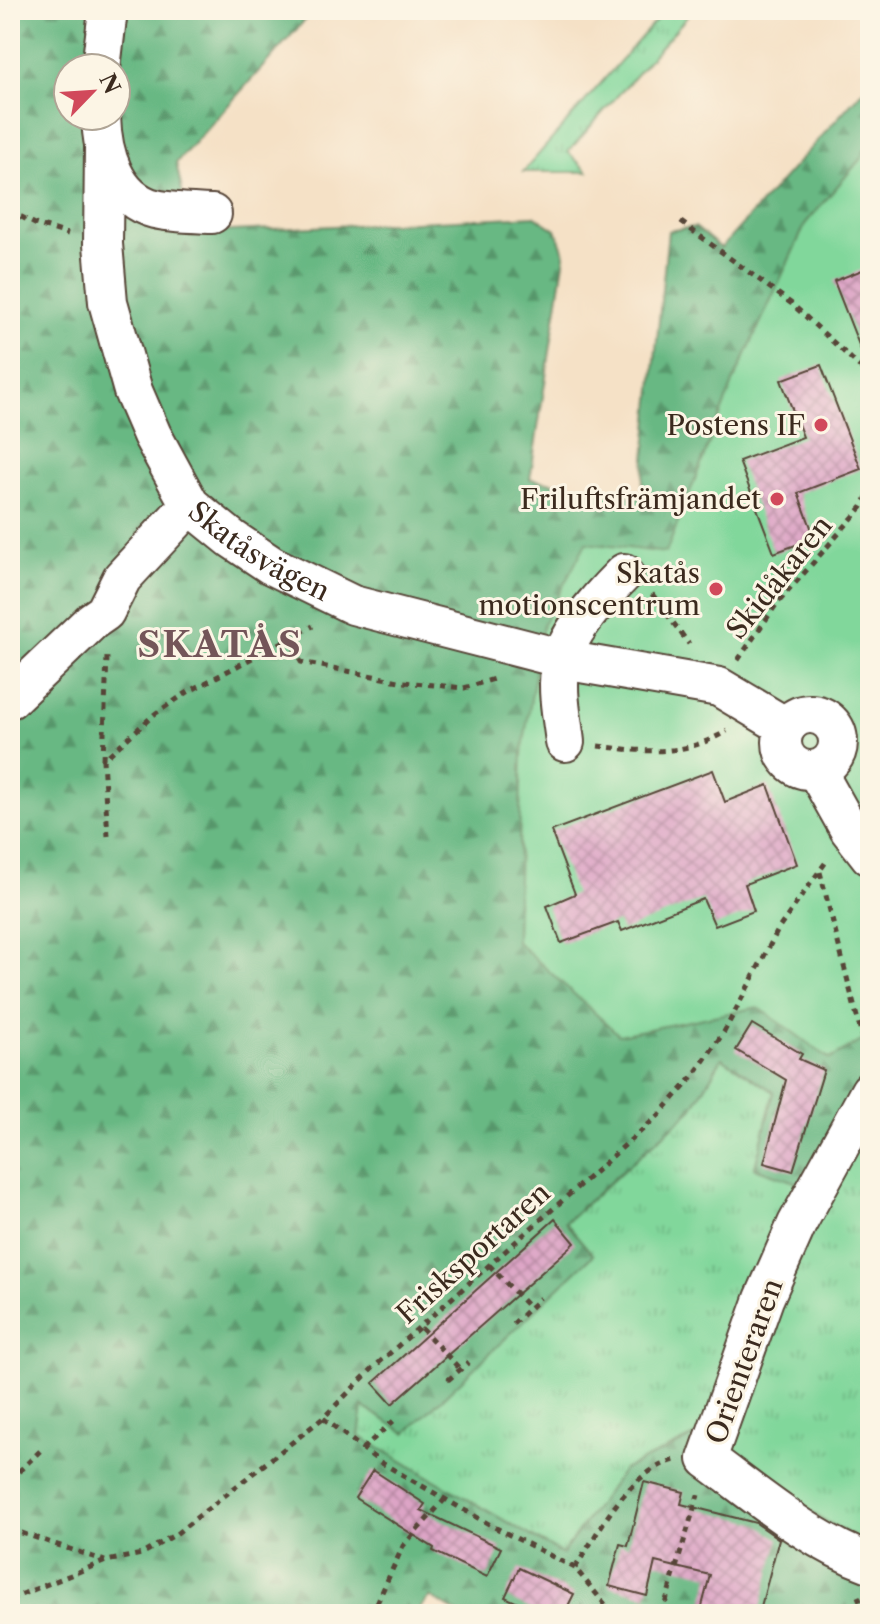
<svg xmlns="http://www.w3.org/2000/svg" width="880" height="1624" viewBox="0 0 880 1624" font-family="'Libre Caslon Text',serif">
<defs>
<pattern id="grass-tufts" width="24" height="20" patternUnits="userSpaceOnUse" patternTransform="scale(2)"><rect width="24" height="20" fill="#81d79b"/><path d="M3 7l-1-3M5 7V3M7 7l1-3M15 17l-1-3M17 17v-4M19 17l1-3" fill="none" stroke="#70b985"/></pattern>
<pattern id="forest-firs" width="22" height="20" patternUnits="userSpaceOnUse" patternTransform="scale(2)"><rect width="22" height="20" fill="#68b883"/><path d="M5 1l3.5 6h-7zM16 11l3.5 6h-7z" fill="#57966b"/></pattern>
<pattern id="building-cross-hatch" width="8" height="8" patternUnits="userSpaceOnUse" patternTransform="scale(2)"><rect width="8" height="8" fill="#dda4c6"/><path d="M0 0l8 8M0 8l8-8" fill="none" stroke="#b486a0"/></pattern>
</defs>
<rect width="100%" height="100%" fill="#fcf5e5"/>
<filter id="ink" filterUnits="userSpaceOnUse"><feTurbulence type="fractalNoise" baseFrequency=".0125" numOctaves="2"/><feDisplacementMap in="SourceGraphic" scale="16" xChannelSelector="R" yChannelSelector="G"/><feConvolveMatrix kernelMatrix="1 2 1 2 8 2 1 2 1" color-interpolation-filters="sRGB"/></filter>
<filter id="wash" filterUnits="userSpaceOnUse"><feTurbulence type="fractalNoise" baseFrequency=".006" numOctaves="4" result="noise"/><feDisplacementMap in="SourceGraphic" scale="32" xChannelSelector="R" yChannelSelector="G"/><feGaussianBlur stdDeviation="1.8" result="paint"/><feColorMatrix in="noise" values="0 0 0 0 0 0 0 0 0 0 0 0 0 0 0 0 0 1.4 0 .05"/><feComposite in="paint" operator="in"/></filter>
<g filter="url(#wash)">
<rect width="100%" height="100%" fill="#f5e1c6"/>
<g fill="url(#grass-tufts)" stroke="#5e805c" stroke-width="2">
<path d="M665,10H693L568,152L588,172H523Z"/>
<path d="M722,1058L774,1092L755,1167L808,1187L706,1431L623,1470L562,1554L359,1436L362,1406L406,1432L593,1255L565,1223L692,1109Z"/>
<path d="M870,1101V1546L787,1499L736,1457L731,1443L746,1378Z"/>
</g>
<path fill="url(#forest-firs)" stroke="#527150" stroke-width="2" fill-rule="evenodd" d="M10,10H314L176,163L191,233L535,216L556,230L565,255L530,479L641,498L668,231L695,227L721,248L870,82V148L806,223L733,383L666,553L586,543L522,755L516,941L619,1035L759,1007L830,1059L870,1036V1101L815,1203L731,1443C746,1484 832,1524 870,1546V1614H459L430,1597L415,1614H321L293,1597L253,1614H10ZM68,68H116V116H68ZM722,1058L774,1092L755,1168L807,1186L706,1431L623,1470L562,1554L359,1436L363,1407L406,1433L593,1255L565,1222L692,1109Z"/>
<g fill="#81d79b" stroke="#5e805c" stroke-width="2">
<path d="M870,148V1036L830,1059L758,1007L619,1035L516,941L522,755L543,624L586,543L666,553L733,383L806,223Z"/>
<path d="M293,1597L321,1614H253Z"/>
</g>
<g id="blocks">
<g fill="url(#building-cross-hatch)">
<path d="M870,267V368H868L834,281Z"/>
<path d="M821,365L861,469L798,493L815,538L774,553L739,461L803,437L781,380Z"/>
<path d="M713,770L725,802L768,785L797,864L745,884L754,911L715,926L703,899L622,931L618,922L561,943L547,906L575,894L551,831Z"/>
<path d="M752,1024L802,1054L799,1059L824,1070L793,1171L764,1163L786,1080L736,1050Z"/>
<path d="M555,1219L575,1243L392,1404L373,1383Z"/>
<path d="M373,1470L425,1504L421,1510L501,1548L487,1577L433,1551L434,1548L355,1498Z"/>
<path d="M644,1482L684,1492L681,1504L756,1523L779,1539L759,1614H700L710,1575L655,1562L647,1596L609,1586L620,1544L628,1546Z"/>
<path d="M519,1568L574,1594L564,1614H541L505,1597Z"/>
</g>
</g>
</g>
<g filter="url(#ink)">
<use href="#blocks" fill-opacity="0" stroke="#574537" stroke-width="2"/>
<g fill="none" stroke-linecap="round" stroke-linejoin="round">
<defs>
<g id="minor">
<path d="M101,68L108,10"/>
<path d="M101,116C102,152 114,199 155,209C173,213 193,213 212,214"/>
<path id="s1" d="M104,148L103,244L108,302L133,391L152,435L190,505L232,539L271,565L353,605L575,662L719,687L786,727"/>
<path d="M10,699L92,621L105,612L122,578L190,505"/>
<circle cx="810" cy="742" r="28"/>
<path d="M565,742C562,715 555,687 562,660C569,630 603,594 624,573"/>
<path d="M816,770L849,829L870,856"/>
<path d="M870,1091L797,1224L764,1299L707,1459C758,1496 810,1541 870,1563"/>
</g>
</defs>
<use href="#minor" stroke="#574537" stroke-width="42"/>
<g stroke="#574537" stroke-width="5" stroke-dasharray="6 6" stroke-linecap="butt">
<path d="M10,211L35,224L68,234"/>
<path d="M681,222L792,304L870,376"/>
<path d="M652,594L689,644"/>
<path d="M289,638L301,662L404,682L464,688L494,679"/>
<path d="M738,660L776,605L862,507L870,491"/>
<path d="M598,746C648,752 682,757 727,731"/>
<path d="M103,759L107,657"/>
<path d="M108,836L103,760L156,713L188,692L313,626"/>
<path d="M820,872L867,1056"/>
<path d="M489,1265L529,1307"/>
<path d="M513,1324L540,1298"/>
<path d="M421,1328L460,1369"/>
<path d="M448,1380L469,1362"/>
<path d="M323,1418L380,1462L494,1527L575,1568L613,1614"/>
<path d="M362,1449L397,1418"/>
<path d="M10,1480L40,1451"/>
<path d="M10,1529L105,1561"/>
<path d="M575,1568C601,1529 626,1473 675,1460"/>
<path d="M858,1596L865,1614"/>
<path d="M10,1599L106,1561L142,1554L176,1534L323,1418L373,1368L659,1115L691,1079L724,1032L779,928L828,859"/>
<path d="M372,1614L403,1546L446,1498"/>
<path d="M662,1614L698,1495"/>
</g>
<use href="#minor" stroke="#fff" stroke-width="38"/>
</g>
</g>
<g fill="#d1495b" stroke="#fcf5e5" stroke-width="3">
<circle cx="821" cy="425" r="8"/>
<circle cx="777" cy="499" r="8"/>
<circle cx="716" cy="589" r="8"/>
</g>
<g text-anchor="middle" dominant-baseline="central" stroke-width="6" stroke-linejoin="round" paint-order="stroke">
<g font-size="28" fill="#3b2a1e" stroke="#fcf5e5" text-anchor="end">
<text x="805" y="425">Postens IF</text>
<text x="761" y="499">Friluftsfrämjandet</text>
<text x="700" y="573">Skatås<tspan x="700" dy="32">motionscentrum</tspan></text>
</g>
<g font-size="28" fill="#3b2a1e" stroke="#fcf5e5">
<text stroke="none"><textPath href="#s1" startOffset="458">Skatåsvägen</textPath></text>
<text transform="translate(779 577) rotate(-51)">Skidåkaren</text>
<text transform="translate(473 1253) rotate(-42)">Frisksportaren</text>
<text transform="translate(744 1361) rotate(-70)">Orienteraren</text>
</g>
<g font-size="36" font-weight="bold" letter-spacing="2" fill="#745559" stroke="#fcf5e5">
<text x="220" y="644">SKATÅS</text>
</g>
</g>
<rect width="880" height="1624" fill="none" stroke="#fcf5e5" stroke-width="40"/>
<g transform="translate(92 92) rotate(65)"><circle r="38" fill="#fcf5e5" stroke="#afa495" stroke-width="2"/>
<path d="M0-6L14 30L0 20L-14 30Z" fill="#d1495b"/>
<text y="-12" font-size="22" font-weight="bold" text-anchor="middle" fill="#3b2a1e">N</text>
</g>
</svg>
